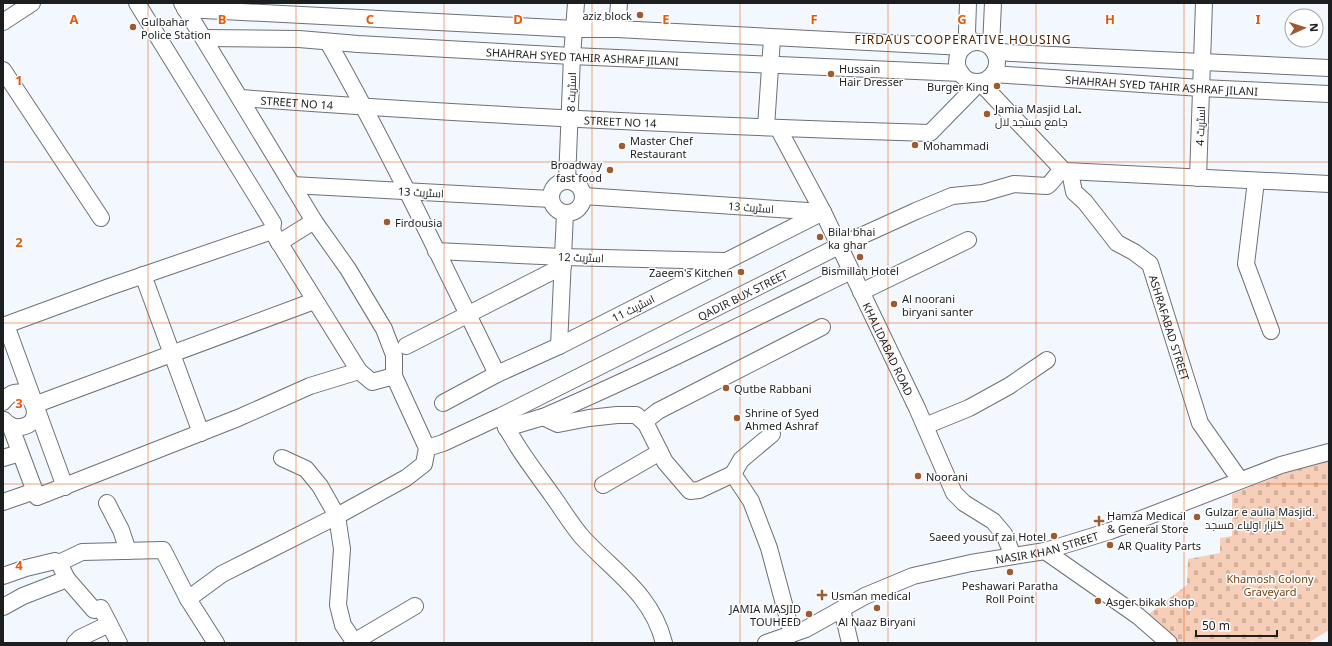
<svg xmlns="http://www.w3.org/2000/svg" width="1332" height="646" viewBox="0 0 1332 646" font-family="'Noto Sans',Cairo,sans-serif">
<defs>
<pattern id="cemetery-stones" width="16" height="16" patternUnits="userSpaceOnUse"><rect width="16" height="16" fill="#f7cfb9"/><path d="M2 7V4a2 2 0 0 1 4 0v3zM10 15v-3a2 2 0 0 1 4 0v3z" fill="#d3b19f"/></pattern>
</defs>
<rect width="100%" height="100%" fill="#f3f7fe"/>
<path fill="url(#cemetery-stones)" d="M1329,460V630L1308,643H1254L1252,641L1248,643H1175L1146,616L1187,585L1188,559L1220,553V538L1232,536V494L1307,465Z"/>
<g fill="none" stroke-linecap="round" stroke-linejoin="round">
<defs>
<g id="minor">
<path d="M137,3L273,223L272,231"/>
<path d="M182,3L314,221L348,269L384,329L394,355V376"/>
<path d="M968,3L967,32L970,43"/>
<path d="M185,9L575,29H617L964,47"/>
<path d="M3,22L32,3"/>
<path d="M617,29L619,3"/>
<path id="s1" d="M204,38L299,39L358,44L572,56L961,73"/>
<path d="M328,42C389,150 442,262 497,374"/>
<circle cx="977" cy="62" r="20"/>
<path d="M991,47L993,3"/>
<path d="M994,51L1011,53L1329,68"/>
<path d="M3,70L101,218"/>
<path id="s2" d="M993,74L1201,88L1329,94"/>
<path id="s3" d="M240,98C470,115 700,126 930,133L980,82L1063,170L1066,171L1329,184"/>
<path d="M766,127L772,38"/>
<path id="s4" d="M778,128L823,212L917,408L954,493L964,503L993,521L1004,534L1013,556"/>
<path id="s5" d="M1070,172L1074,192L1085,202L1117,243L1134,252L1150,264L1200,423L1240,480"/>
<path d="M1198,178L1204,3"/>
<circle cx="567" cy="197" r="16"/>
<path d="M567,181L572,56L576,3"/>
<path d="M1256,181L1246,264L1271,331"/>
<path d="M292,185L551,199"/>
<path d="M583,196L823,212"/>
<path d="M279,243L314,221"/>
<path d="M436,251L563,257L724,261"/>
<path d="M143,275L201,433"/>
<path d="M861,292L968,240"/>
<path d="M6,325L65,487"/>
<path d="M3,326L109,287L272,231L359,371L372,382L394,376L427,448L424,464L406,478L337,516L222,574L188,599"/>
<path d="M406,346L563,266"/>
<path d="M559,346L565,213"/>
<path d="M3,402C24,372 52,422 21,427C14,428 8,425 4,420"/>
<path d="M443,403L497,374L559,346L823,212"/>
<path d="M34,405L314,301"/>
<path d="M543,417C647,372 749,321 851,271"/>
<path d="M502,419C516,447 534,470 552,495C562,509 571,524 582,537C614,572 652,594 664,643"/>
<path d="M644,422L658,411L822,327"/>
<path d="M10,425L37,497L238,418L310,386L359,371"/>
<path d="M925,426L969,408L1009,386L1047,360"/>
<path d="M506,428L543,417L558,424L589,418L617,415H636L646,424L665,462L690,491L699,490L733,474L751,501L769,548L792,634"/>
<path id="s6" d="M427,448L443,443L501,416L839,246L916,211L952,196L983,193L1014,184L1047,186C1053,182 1056,174 1063,170"/>
<path d="M3,458L20,453"/>
<path d="M282,458L306,469L320,486L337,516L342,549L338,605L343,625L355,643"/>
<path d="M733,474L741,460L772,434"/>
<path d="M603,485L660,452"/>
<path d="M3,502L35,491"/>
<path d="M107,503L121,530L128,551"/>
<path d="M1045,551L1138,616L1169,643"/>
<path d="M59,563L82,552L163,550L188,599L216,643"/>
<path d="M3,576L26,568L55,561L59,563L67,579L94,610L101,608L119,643"/>
<path d="M3,607L23,596L67,579"/>
<path d="M842,609L850,643"/>
<path d="M354,642L415,606"/>
<path d="M75,643L80,638L109,624"/>
<path id="s7" d="M766,643L806,629L865,596L913,576L971,563L1045,551L1110,531L1281,465L1329,452"/>
</g>
</defs>
<use href="#minor" stroke="#6d7177" stroke-width="18"/>
<use href="#minor" stroke="#fff" stroke-width="16"/>
</g>
<path fill="none" stroke="#e8590c" stroke-width="1" stroke-opacity="0.55" d="M148,3V643M296,3V643M444,3V643M592,3V643M740,3V643M888,3V643M1036,3V643M1184,3V643M3,162H1329M3,323H1329M3,484H1329"/>
<g fill="#9f5a2e" stroke="#fff" stroke-width="1.5">
<circle cx="640" cy="15" r="4"/>
<circle cx="133" cy="27" r="4"/>
<circle cx="831" cy="74" r="4"/>
<circle cx="997" cy="86" r="4"/>
<circle cx="987" cy="114" r="4"/>
<circle cx="915" cy="145" r="4"/>
<circle cx="622" cy="146" r="4"/>
<circle cx="610" cy="170" r="4"/>
<circle cx="387" cy="222" r="4"/>
<circle cx="820" cy="237" r="4"/>
<circle cx="860" cy="257" r="4"/>
<circle cx="741" cy="272" r="4"/>
<circle cx="894" cy="304" r="4"/>
<circle cx="726" cy="388" r="4"/>
<circle cx="737" cy="418" r="4"/>
<circle cx="918" cy="476" r="4"/>
<circle cx="1197" cy="517" r="4"/>
<path d="M1097 515h4v4h4v4h-4v4h-4v-4h-4v-4h4z"/>
<circle cx="1054" cy="536" r="4"/>
<circle cx="1110" cy="545" r="4"/>
<circle cx="1010" cy="572" r="4"/>
<path d="M820 589h4v4h4v4h-4v4h-4v-4h-4v-4h4z"/>
<circle cx="1098" cy="601" r="4"/>
<circle cx="877" cy="608" r="4"/>
<circle cx="809" cy="614" r="4"/>
</g>
<g text-anchor="middle" dominant-baseline="central" stroke-width="3" stroke-linejoin="round" paint-order="stroke">
<g font-size="11" fill="#1c1e20" stroke="#fff" text-anchor="start">
<text x="632" y="15" text-anchor="end">aziz block</text>
<text x="141" y="21">Gulbahar<tspan x="141" dy="13">Police Station</tspan></text>
<text x="839" y="68">Hussain<tspan x="839" dy="13">Hair Dresser</tspan></text>
<text x="989" y="86" text-anchor="end">Burger King</text>
<text x="995" y="108">Jamia Masjid Lal۔<tspan x="995" dy="13">جامع مسجد لال</tspan></text>
<text x="630" y="140">Master Chef<tspan x="630" dy="13">Restaurant</tspan></text>
<text x="923" y="145">Mohammadi</text>
<text x="602" y="164" text-anchor="end">Broadway<tspan x="602" dy="13">fast food</tspan></text>
<text x="395" y="222">Firdousia</text>
<text x="828" y="231">Bilal bhai<tspan x="828" dy="13">ka ghar</tspan></text>
<text x="860" y="270" text-anchor="middle">Bismillah Hotel</text>
<text x="733" y="272" text-anchor="end">Zaeem's Kitchen</text>
<text x="902" y="298">Al noorani<tspan x="902" dy="13">biryani santer</tspan></text>
<text x="734" y="388">Qutbe Rabbani</text>
<text x="745" y="412">Shrine of Syed<tspan x="745" dy="13">Ahmed Ashraf</tspan></text>
<text x="926" y="476">Noorani</text>
<text x="1205" y="511">Gulzar e aulia Masjid.<tspan x="1205" dy="13">گلزار اولیاء مسجد</tspan></text>
<text x="1107" y="515">Hamza Medical<tspan x="1107" dy="13">&amp; General Store</tspan></text>
<text x="1046" y="536" text-anchor="end">Saeed yousuf zai Hotel</text>
<text x="1118" y="545">AR Quality Parts</text>
<text x="1010" y="585" text-anchor="middle">Peshawari Paratha<tspan x="1010" dy="13">Roll Point</tspan></text>
<text x="831" y="595">Usman medical</text>
<text x="1106" y="601">Asger bikak shop</text>
<text x="801" y="608" text-anchor="end">JAMIA MASJID<tspan x="801" dy="13">TOUHEED</tspan></text>
<text x="877" y="621" text-anchor="middle">Al Naaz Biryani</text>
</g>
<g font-size="11" fill="#1c1e20" stroke="#fff">
<text stroke="none"><textPath href="#s1" startOffset="379">SHAHRAH SYED TAHIR ASHRAF JILANI</textPath></text>
<text stroke="none"><textPath href="#s2" startOffset="169">SHAHRAH SYED TAHIR ASHRAF JILANI</textPath></text>
<text transform="translate(571 92) rotate(-88)">اسٹریٹ 8</text>
<text stroke="none"><textPath href="#s3" startOffset="57">STREET NO 14</textPath></text>
<text stroke="none"><textPath href="#s3" startOffset="381">STREET NO 14</textPath></text>
<text transform="translate(1200 126) rotate(-88)">اسٹریٹ 4</text>
<text transform="translate(421 192) rotate(3)">اسٹریٹ 13</text>
<text transform="translate(751 207) rotate(4)">اسٹریٹ 13</text>
<text transform="translate(581 257) rotate(2)">اسٹریٹ 12</text>
<text stroke="none"><textPath href="#s6" startOffset="351">QADIR BUX STREET</textPath></text>
<text transform="translate(633 308) rotate(-27)">اسٹریٹ 11</text>
<text stroke="none"><textPath href="#s5" startOffset="193">ASHRAFABAD STREET</textPath></text>
<text stroke="none"><textPath href="#s4" startOffset="247">KHALIDABAD ROAD</textPath></text>
<text stroke="none"><textPath href="#s7" startOffset="299">NASIR KHAN STREET</textPath></text>
</g>
<g font-size="11" fill="#7c3c0d" stroke="#fff">
<text x="1270" y="578">Khamosh Colony<tspan x="1270" dy="13">Graveyard</tspan></text>
</g>
<g font-size="12" letter-spacing="1" fill="#4f2201" stroke="#fff">
<text x="963" y="39">FIRDAUS COOPERATIVE HOUSING</text>
</g>
</g>
<g font-size="13" text-anchor="middle" font-weight="bold" fill="#e8590c" stroke="#fff" stroke-width="3" stroke-linejoin="round" paint-order="stroke">
<text x="74" y="24">A</text>
<text x="222" y="24">B</text>
<text x="370" y="24">C</text>
<text x="518" y="24">D</text>
<text x="666" y="24">E</text>
<text x="814" y="24">F</text>
<text x="962" y="24">G</text>
<text x="1110" y="24">H</text>
<text x="1258" y="24">I</text>
<text x="19" y="85">1</text>
<text x="19" y="247">2</text>
<text x="19" y="408">3</text>
<text x="19" y="570">4</text>
</g>
<rect width="1332" height="646" fill="none" stroke="#1c1e20" stroke-width="8"/>
<g transform="translate(1304 28) rotate(87)"><circle r="19" fill="#ffffff" stroke="#a4a5a6"/>
<path d="M0-3L7 15L0 10L-7 15Z" fill="#9f5a2e"/>
<text y="-6" font-size="11" font-weight="bold" text-anchor="middle" fill="#1c1e20">N</text>
</g>
<path d="M1196 630v6h81v-6" fill="none" stroke="#1c1e20" stroke-width="2"/>
<text x="1202" y="630" font-size="12" fill="#1c1e20" stroke="#ffffff" stroke-width="3" paint-order="stroke">50 m</text>
</svg>
